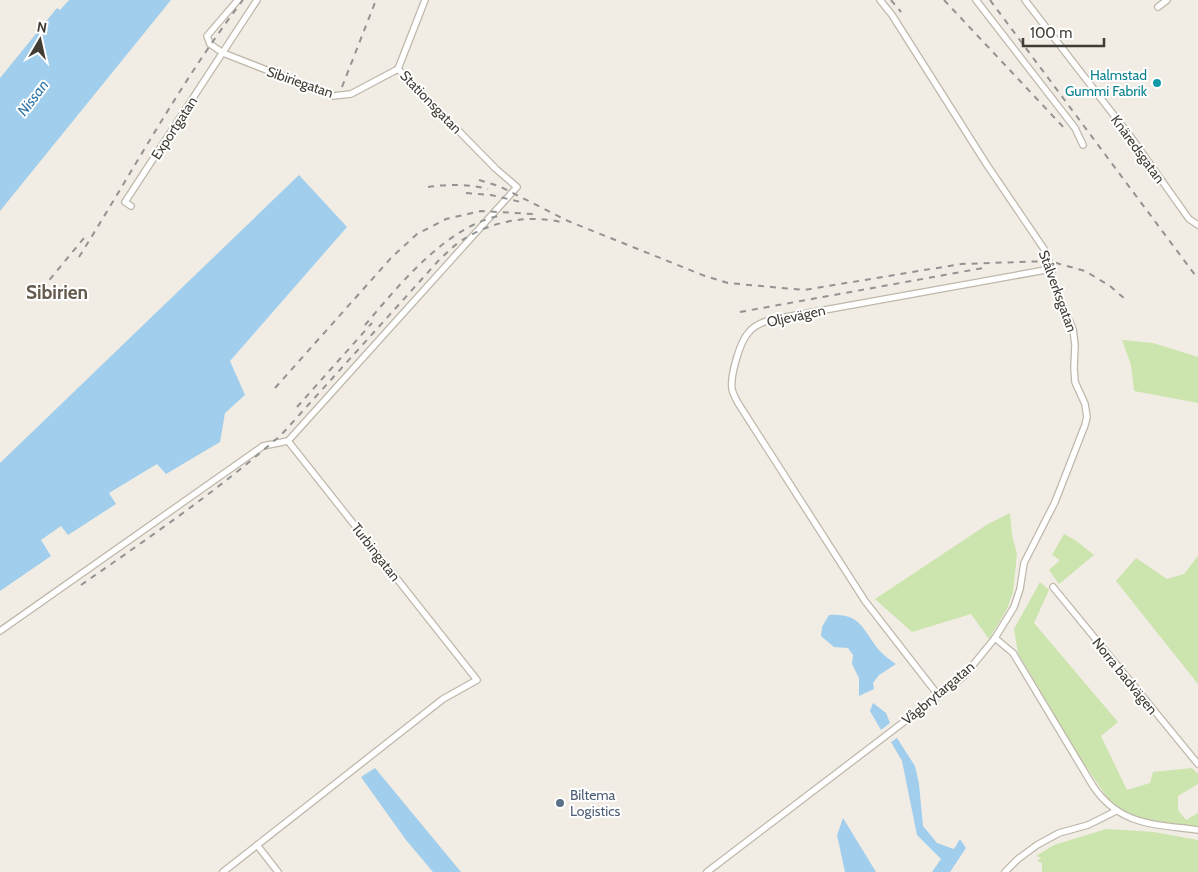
<svg xmlns="http://www.w3.org/2000/svg" width="1198" height="872" viewBox="0 0 1198 872" font-family="Cabin,sans-serif">
<rect width="100%" height="100%" fill="#f1ede4"/>
<g fill="#cce4ad">
<path d="M1122,340L1153,343L1198,357V403L1134,391L1131,365Z"/>
<path d="M1010,513L1012,535L1017,554L1013,592L1007,609L989,639L971,614L912,632L875,599L988,524Z"/>
<path d="M1064,534L1075,540L1094,555L1059,584L1049,570L1060,560L1052,555Z"/>
<path d="M1198,556V684L1116,581L1136,558L1167,579L1184,574Z"/>
<path d="M1040,582L1049,590L1034,623L1118,722L1101,736L1127,790L1150,783L1153,772L1192,768L1198,774V784L1178,796V810L1186,820L1198,813V827L1144,819L1128,814L1109,800L1078,755L1018,653L1014,629Z"/>
<path d="M1106,829L1154,832L1198,840V872H1042V863L1037,861L1041,858L1036,856L1054,845Z"/>
</g>
<g fill="#a1ceec">
<path d="M69,0H171L0,211V78L57,8L60,10Z"/>
<path d="M299,175L347,227L230,361L245,395L225,413L220,442L166,474L157,464L109,493L116,504L68,535L61,526L41,540L51,556L0,591V463Z"/>
<path d="M829,615C860,613 862,628 878,649C883,655 890,660 896,664L879,675L873,683L874,689L859,696V678L852,664L853,655L848,648L834,647L821,636L822,627Z"/>
<path d="M873,703L886,713L890,723L881,730L870,711Z"/>
<path d="M897,738L915,766L919,784L923,826L937,843L954,849L960,839L966,848L950,872H932L941,859L917,835L902,761L891,742Z"/>
<path d="M375,768L461,872H433L406,840L361,777Z"/>
<path d="M843,818L876,872H845L837,835Z"/>
</g>
<g fill="none" stroke-linecap="round" stroke-linejoin="round">
<defs>
<g id="street">
<path d="M238,0L207,36L210,44L223,53L333,96L351,94L398,69"/>
<path d="M880,0L892,15L987,165L1044,249L1049,261L1054,286L1073,329L1075,345L1074,368L1075,382L1085,404L1087,417L1085,425L1055,502L1024,563L1020,589L1014,607L995,638"/>
<path d="M976,0L1075,128L1083,145"/>
<path d="M1025,0L1133,140L1189,219L1198,225"/>
<path d="M1158,7L1167,0"/>
<path d="M398,69L425,0"/>
<path d="M131,206L125,202L257,0"/>
<path d="M1053,587L1198,764"/>
<path d="M0,631L263,446L288,441"/>
<path d="M938,695L865,601L738,403C736,399 733,394 732,389C730,376 740,341 749,332C754,325 762,323 769,320L1051,269"/>
<path d="M257,845L278,872"/>
<path d="M223,872L443,699L477,680L288,441L517,187L496,169L398,69"/>
<path d="M707,872L964,676L995,638L1013,653L1093,786C1120,826 1154,824 1198,830"/>
<path d="M1005,872L1018,859L1037,845L1059,833L1088,825L1116,811"/>
</g>
</defs>
<use href="#street" stroke="#bfb7aa" stroke-width="8"/>
<use href="#street" stroke="#fff" stroke-width="5.5"/>
<g stroke="#939393" stroke-width="2" stroke-dasharray="6 6" stroke-linecap="butt">
<path d="M891,0L901,12"/>
<path d="M944,0L1067,131"/>
<path d="M990,0L1198,279"/>
<path d="M342,87L376,0"/>
<path d="M479,180L499,186L568,221L705,276L728,283L804,290L961,264L1049,261L1085,271L1110,286L1125,299"/>
<path d="M428,187C449,184 468,184 488,189"/>
<path d="M466,193L491,195L525,203"/>
<path d="M79,257C133,171 181,81 243,0"/>
<path d="M42,289L84,238"/>
<path d="M740,312L983,268"/>
<path d="M365,325C400,284 447,225 503,215"/>
<path d="M275,388L391,258L417,234L446,219L481,211L533,214"/>
<path d="M297,407L372,323"/>
<path d="M81,585C150,537 220,489 282,434L440,259C447,253 453,246 461,241C489,222 527,214 561,222"/>
</g>
</g>
<circle fill="#0f9aa8" stroke="#fff" stroke-width="2" cx="1157" cy="83" r="5"/>
<circle fill="#5c6f8a" stroke="#fff" stroke-width="2" cx="560" cy="803" r="5"/>
<g text-anchor="middle" dominant-baseline="central" stroke-width="4" stroke-linejoin="round" paint-order="stroke">
<g font-size="14" fill="#0d838f" stroke="#fff" text-anchor="end">
<text x="1147" y="75">Halmstad<tspan x="1147" dy="16">Gummi Fabrik</tspan></text>
</g>
<g font-size="14" fill="#423d34" stroke="#fff">
<text transform="translate(300 82) rotate(19)">Sibiriegatan</text>
<text transform="translate(431 102) rotate(46)">Stationsgatan</text>
<text transform="translate(174 128) rotate(-57)">Exportgatan</text>
<text transform="translate(1138 149) rotate(54)">Knäredsgatan</text>
<text transform="translate(1058 291) rotate(70)">Stålverksgatan</text>
<text transform="translate(796 316) rotate(-12)">Oljevägen</text>
<text transform="translate(376 552) rotate(52)">Turbingatan</text>
<text transform="translate(1125 676) rotate(51)">Norra badvägen</text>
<text transform="translate(938 693) rotate(-40)">Vågbrytargatan</text>
</g>
<g font-size="14" fill="#4e5e75" stroke="#fff" text-anchor="start">
<text x="570" y="795">Biltema<tspan x="570" dy="16">Logistics</tspan></text>
</g>
<g font-size="15" font-style="italic" fill="#3378a9" stroke="#fff">
<text transform="translate(33 98) rotate(-53)">Nissan</text>
</g>
<g font-size="19" font-weight="bold" fill="#655a4c" stroke="#fff">
<text x="57" y="292">Sibirien</text>
</g>
</g>
<g transform="translate(40 40) rotate(9)" stroke="#ffffff" stroke-width="4" paint-order="stroke">
<path d="M0-4L9 19L0 12L-9 19Z" fill="#423d34"/>
<text y="-8" font-size="14" font-weight="bold" text-anchor="middle" fill="#423d34">N</text>
</g>
<path d="M1023 38v8h81v-8" fill="none" stroke="#423d34" stroke-width="2.5"/>
<text x="1030" y="38" font-size="15" fill="#423d34" stroke="#ffffff" stroke-width="4" paint-order="stroke">100 m</text>
</svg>
